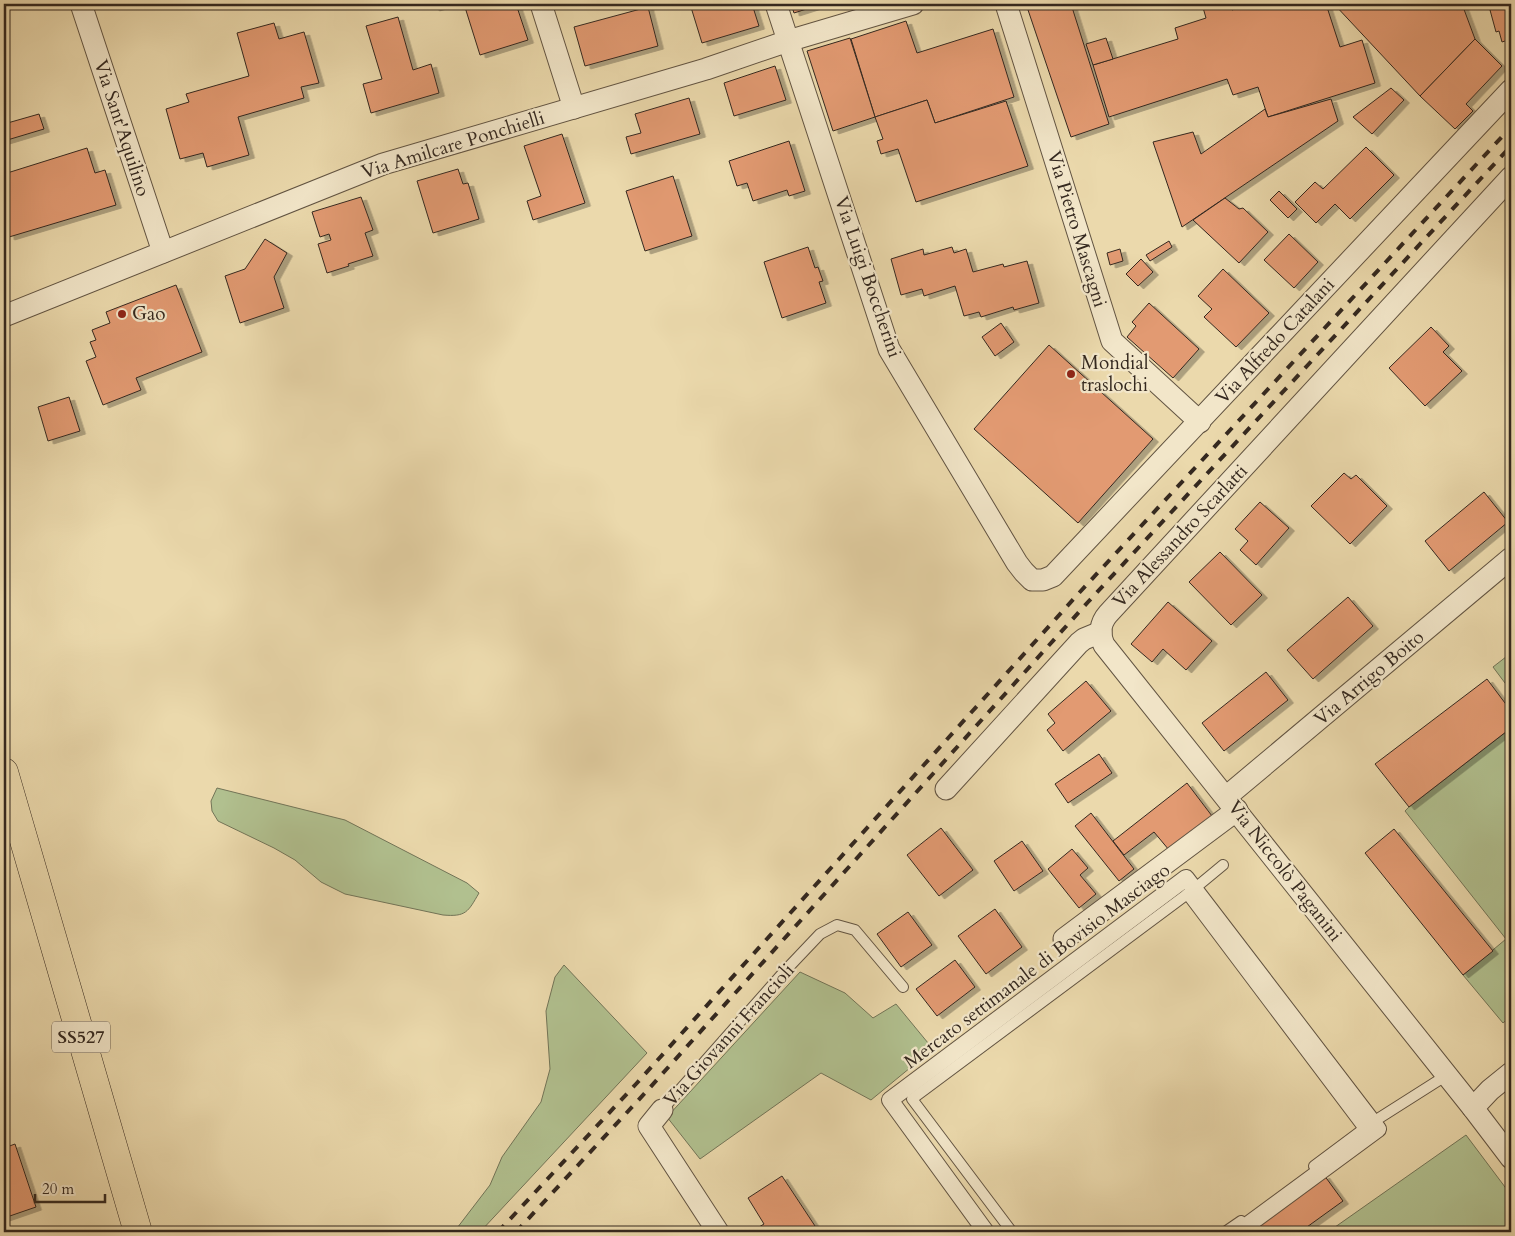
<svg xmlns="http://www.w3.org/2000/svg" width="1515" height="1236" viewBox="0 0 1515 1236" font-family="Cardo,serif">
<defs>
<filter id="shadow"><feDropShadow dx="5.5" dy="3" stdDeviation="0" flood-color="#0004"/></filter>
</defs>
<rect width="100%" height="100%" fill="#ebd9ac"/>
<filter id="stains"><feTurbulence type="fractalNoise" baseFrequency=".004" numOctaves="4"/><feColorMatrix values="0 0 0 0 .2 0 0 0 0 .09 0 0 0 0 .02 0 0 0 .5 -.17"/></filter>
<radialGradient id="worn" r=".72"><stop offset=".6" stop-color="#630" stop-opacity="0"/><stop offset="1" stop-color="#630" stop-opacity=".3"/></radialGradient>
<g fill="#b1c08f" stroke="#727457">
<path d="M1511,653V691L1493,667Z"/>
<path d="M1511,728V1016L1503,1023L1463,975L1506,939L1405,811L1409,807Z"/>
<path d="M217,788L345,820L467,883L479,893C468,912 466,917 443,915L345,894L321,882L295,860L274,848L218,821L212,811L211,801Z"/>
<path d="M564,965L647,1053L480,1232H454L490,1185L502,1157L541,1102L550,1069L546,1011L555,977Z"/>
<path d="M800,972L845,993L873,1018L896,1004L933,1049L871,1100L821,1073L700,1159L667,1117Z"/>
<path d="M1466,1135L1511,1195V1232H1328Z"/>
</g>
<g fill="#e29a72" stroke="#34281f" filter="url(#shadow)">
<path d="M433,4H448L434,8Z"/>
<path d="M464,4H516L528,40L480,55Z"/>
<path d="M690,4H752L759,26L702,43Z"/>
<path d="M791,4H815L816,6L794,13Z"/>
<path d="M1026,4H1071L1109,124L1071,137Z"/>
<path d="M1202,4H1230L1232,10L1251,4H1326L1340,47L1362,40L1375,83L1268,117L1258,87L1233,95L1227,79L1109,117L1093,65L1178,39L1175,28L1206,18Z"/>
<path d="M1334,4H1462L1475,39L1420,96Z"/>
<path d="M1497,4H1511V39L1502,42L1499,31L1496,32L1490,10L1498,7Z"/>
<path d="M648,7L658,46L585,66L574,27Z"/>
<path d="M398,17L413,70L431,64L439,93L371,113L363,84L382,79L366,26Z"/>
<path d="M906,21L917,53L993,29L1014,97L935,123L927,100L875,117L851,39Z"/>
<path d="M274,23L279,39L304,32L319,83L301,87L304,98L238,117L249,155L207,167L203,153L180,159L166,109L189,102L186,94L249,76L237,33Z"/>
<path d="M850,38L875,117L833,131L807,51Z"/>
<path d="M1106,38L1113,59L1093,65L1086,44Z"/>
<path d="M1475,39L1502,66L1466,104L1473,111L1455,129L1420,96Z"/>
<path d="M775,66L786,100L734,116L724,83Z"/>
<path d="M1391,88L1404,100L1372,134L1353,117Z"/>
<path d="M689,98L700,134L631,154L626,137L641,133L635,114Z"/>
<path d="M1331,99L1338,121L1182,227L1153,142L1193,132L1201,154L1265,109L1268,117Z"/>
<path d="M927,100L935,123L1006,101L1028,166L916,202L898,149L881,154L877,141L883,139L875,117Z"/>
<path d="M39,114L44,129L4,141V124Z"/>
<path d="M562,134L585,203L533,220L527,201L541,196L524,146Z"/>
<path d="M789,141L805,191L789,196L787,190L753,201L747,183L737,186L729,161Z"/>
<path d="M1366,147L1394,175L1350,219L1335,204L1316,223L1295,202L1315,182L1323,189Z"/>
<path d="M87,148L95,173L105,170L116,205L9,237L4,219V201L6,200L4,194V174Z"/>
<path d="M458,169L463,184L468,183L479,219L433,233L417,181Z"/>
<path d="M673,176L692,236L645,251L626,191Z"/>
<path d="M1279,191L1297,209L1288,218L1270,200Z"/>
<path d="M361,197L373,230L365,233L373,256L348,264L349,266L327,273L318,244L331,240L329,234L320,237L312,212Z"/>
<path d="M1225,198L1239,209L1243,208L1268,232L1239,263L1193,220Z"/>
<path d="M1289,234L1318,262L1294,288L1264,260Z"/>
<path d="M265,239L287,253L274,277L284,308L240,323L225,276L245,269Z"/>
<path d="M1169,241L1172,247L1150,261L1146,255Z"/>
<path d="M808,247L815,268L818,267L823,281L819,282L826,303L782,318L764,262Z"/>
<path d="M952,247L954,253L966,249L973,272L1003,264L1004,267L1027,261L1039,303L1014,310L1013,307L981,317L979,312L964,316L955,286L924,296L922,289L901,295L891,259L923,249L924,255Z"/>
<path d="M1120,249L1123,261L1110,265L1107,253Z"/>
<path d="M1141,259L1153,272L1138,286L1126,274Z"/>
<path d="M1223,269L1269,313L1236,347L1204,317L1212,309L1198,296Z"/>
<path d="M176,285L202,352L136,378L141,390L103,405L86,361L96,357L90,342L96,340L92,330L110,323L106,312Z"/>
<path d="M1149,303L1199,349L1173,378L1127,337L1136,326L1132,322Z"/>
<path d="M1001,323L1014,342L995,356L982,337Z"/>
<path d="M1431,327L1449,346L1443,352L1462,371L1425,406L1389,368Z"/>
<path d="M1049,345L1153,439L1078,523L974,429Z"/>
<path d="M69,397L80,431L48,441L38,407Z"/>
<path d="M1344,473L1351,479L1356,475L1387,506L1350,544L1311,506Z"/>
<path d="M1484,492L1508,522L1449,571L1425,541Z"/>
<path d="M1260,502L1289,528L1256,565L1240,550L1248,541L1235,529Z"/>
<path d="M1220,552L1262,595L1231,625L1189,582Z"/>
<path d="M1348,597L1373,626L1313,679L1287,650Z"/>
<path d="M1168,602L1212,641L1186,670L1163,649L1152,662L1131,644Z"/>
<path d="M1266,672L1288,700L1224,751L1202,723Z"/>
<path d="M1487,679L1511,711V728L1409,807L1375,764Z"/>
<path d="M1086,681L1111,711L1063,751L1047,730L1055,723L1048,714Z"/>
<path d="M1099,754L1112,773L1068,803L1055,784Z"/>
<path d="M1187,783L1212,816L1169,850L1154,832L1124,855L1113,841Z"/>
<path d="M1091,813L1134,869L1119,881L1075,826Z"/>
<path d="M941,828L973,870L939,896L907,855Z"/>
<path d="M1394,829L1493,951L1463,975L1365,853Z"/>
<path d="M1022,841L1043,871L1014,891L994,861Z"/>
<path d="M1072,849L1088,868L1080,875L1096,894L1079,908L1048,869Z"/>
<path d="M995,909L1022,947L986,974L958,936Z"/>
<path d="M908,912L932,945L901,967L877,934Z"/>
<path d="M955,960L975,987L937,1016L916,989Z"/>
<path d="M15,1144L36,1207L4,1218V1148Z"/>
<path d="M1324,1175L1343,1201L1300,1232H1245Z"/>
<path d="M782,1176L819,1232H762L759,1227L764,1224L748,1198Z"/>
</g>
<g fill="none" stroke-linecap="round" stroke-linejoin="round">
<defs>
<g id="service">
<path d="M1187,894L1364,1129"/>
<path d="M662,1110L783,973L820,934L837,925L855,930L903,987"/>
<path d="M1314,1166L1373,1122L1447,1075"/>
<path d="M1012,1232L912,1099L1194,889L1223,865"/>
<path d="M1225,1232L1241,1221"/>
</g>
<path id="pedestrian" d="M986,1232L890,1100L1186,878L1378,1129L1238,1232"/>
<g id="minor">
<path d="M81,4L163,252"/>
<path d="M541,4L574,108"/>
<path d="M776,4L889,349L1017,563L1024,572L1032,580H1043L1053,576L1511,90"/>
<path d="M1006,4L1112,341L1200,422"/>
<path d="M1511,177L1108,614C1100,623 1099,634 1104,645L1473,1108L1511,1158"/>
<path d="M4,316L383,164L706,69L788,41L913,4"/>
<path d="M946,789L1079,643L1084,639L1101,632"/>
<path d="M1226,797L1511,558"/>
<path d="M1064,939L1237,810"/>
<path d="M1473,1108L1490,1090L1511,1073"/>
<path d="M662,1110L649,1126L718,1232"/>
</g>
<path id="primary" d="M4,772L138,1232"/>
</defs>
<use href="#service" stroke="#625442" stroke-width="12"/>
<use href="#pedestrian" stroke="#625442" stroke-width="18"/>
<use href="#minor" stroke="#625442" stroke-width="23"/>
<use href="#primary" stroke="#34281f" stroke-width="29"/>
<use href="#service" stroke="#f2e6c9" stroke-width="10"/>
<use href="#pedestrian" stroke="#f2e6c9" stroke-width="16"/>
<use href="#minor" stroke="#f2e6c9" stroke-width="21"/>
<use href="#primary" stroke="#ebd9ac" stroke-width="28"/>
<g stroke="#34281f" stroke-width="4" stroke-dasharray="9 9" stroke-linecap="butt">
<path d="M498,1232L636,1084L1079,593L1511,127"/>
<path d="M516,1232L645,1093L1088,602L1511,146"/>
</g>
</g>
<g fill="#8f2418" stroke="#f2e6c9" stroke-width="2">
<circle cx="122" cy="314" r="5"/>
<circle cx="1071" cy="374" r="5"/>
</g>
<g text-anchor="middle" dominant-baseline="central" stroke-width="4.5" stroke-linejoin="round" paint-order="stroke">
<rect fill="#f2e6c9" stroke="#6d6152" stroke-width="1" x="52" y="1021.5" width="58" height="31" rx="4"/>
<g font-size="18" font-weight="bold" fill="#34281f">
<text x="81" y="1037">SS527</text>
</g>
<g font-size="19" fill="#34281f" stroke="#f2e6c9">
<text transform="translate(122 128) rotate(72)">Via Sant'Aquilino</text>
<text transform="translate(453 145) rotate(-17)">Via Amilcare Ponchielli</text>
<text transform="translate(1077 229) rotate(73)">Via Pietro Mascagni</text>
<text transform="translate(868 277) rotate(71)">Via Luigi Boccherini</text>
<text transform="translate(1275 341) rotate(-47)">Via Alfredo Catalani</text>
<text transform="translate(1180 536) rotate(-47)">Via Alessandro Scarlatti</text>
<text transform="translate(1369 678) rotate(-40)">Via Arrigo Boito</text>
<text transform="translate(1285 871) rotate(52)">Via Niccolò Paganini</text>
<text transform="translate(1037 966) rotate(-37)">Mercato settimanale di Bovisio Masciago</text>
<text transform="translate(729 1035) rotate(-48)">Via Giovanni Francioli</text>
</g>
<g font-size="19" fill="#34281f" stroke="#f2e6c9" text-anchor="start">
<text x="132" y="314">Gao</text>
<text x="1081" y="363">Mondial<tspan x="1081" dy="22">traslochi</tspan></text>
</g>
</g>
<rect width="1515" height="1236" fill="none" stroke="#ebd9ac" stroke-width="20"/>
<rect x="5" y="5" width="1505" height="1226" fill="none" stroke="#34281f" stroke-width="2.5"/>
<rect x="10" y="10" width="1495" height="1216" fill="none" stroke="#34281f"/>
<path d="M35 1194v8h70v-8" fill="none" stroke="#34281f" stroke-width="2.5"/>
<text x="42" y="1194" font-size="15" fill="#34281f" stroke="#f2e6c9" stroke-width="4" paint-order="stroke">20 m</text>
<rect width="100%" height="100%" filter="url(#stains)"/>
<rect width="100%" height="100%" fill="url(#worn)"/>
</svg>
